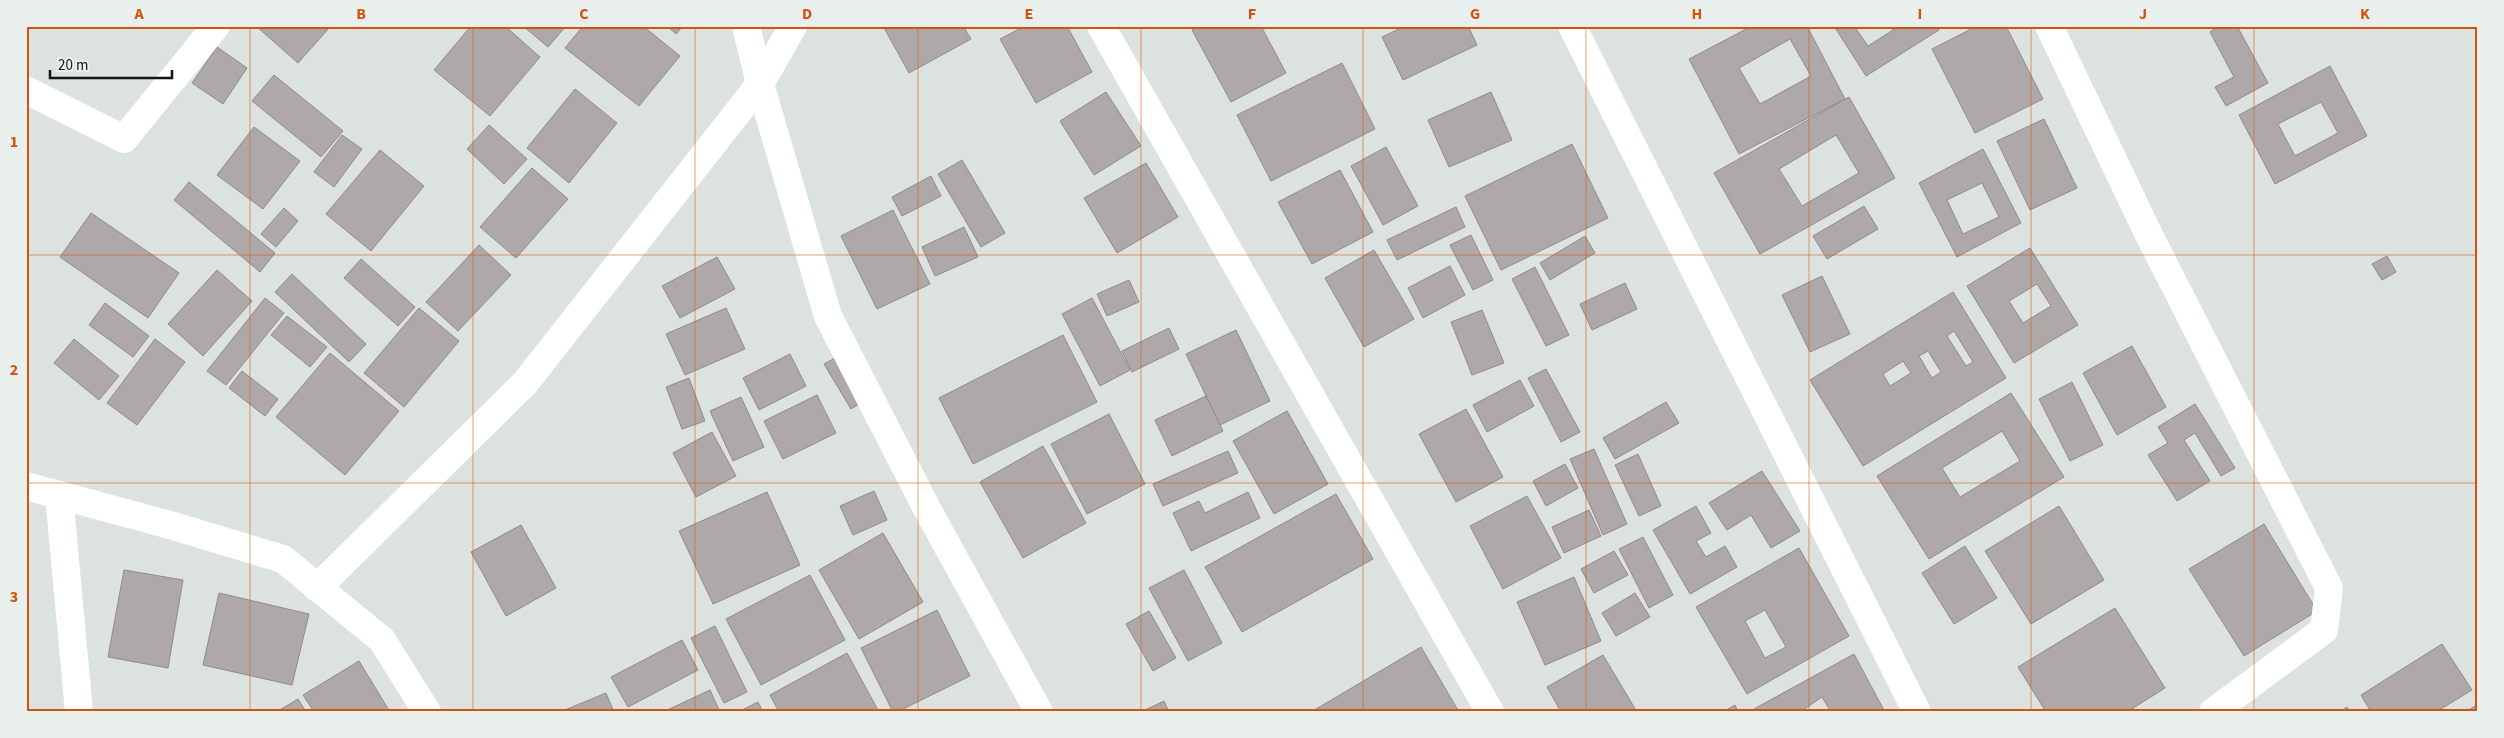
<svg xmlns="http://www.w3.org/2000/svg" width="2504" height="738" viewBox="0 0 2504 738" font-family="'Source Sans 3',sans-serif">
<rect width="100%" height="100%" fill="#dbe2df"/>
<g fill="#afa8a9" stroke="#918a8b" fill-rule="evenodd">
<path d="M256,26H331L298,63Z"/>
<path d="M471,26H505L540,57L490,116L434,70Z"/>
<path d="M523,26H566L548,47Z"/>
<path d="M583,26H643L680,56L639,106L565,48Z"/>
<path d="M667,26H683L676,34Z"/>
<path d="M883,26H963L971,39L909,73Z"/>
<path d="M1025,26H1067L1092,72L1036,103L1000,39Z"/>
<path d="M1199,26H1261L1286,73L1231,102L1192,30Z"/>
<path d="M1405,26H1468L1477,45L1403,80L1382,37Z"/>
<path d="M1752,26H1807L1845,99L1739,154L1689,59ZM1790,39L1811,76L1760,104L1739,68Z"/>
<path d="M1834,26H1854L1868,46L1893,30L1891,26H1936L1939,30L1866,76Z"/>
<path d="M1977,26H2006L2043,99L1975,133L1932,49Z"/>
<path d="M2219,26H2237L2268,83L2226,106L2215,87L2234,77L2210,32Z"/>
<path d="M217,47L247,68L223,104L192,83Z"/>
<path d="M1342,63L1375,129L1271,181L1237,115Z"/>
<path d="M2330,66L2367,136L2275,184L2239,115ZM2321,102L2338,133L2295,156L2278,124Z"/>
<path d="M274,75L343,131L321,157L252,101Z"/>
<path d="M575,89L617,123L569,183L527,148Z"/>
<path d="M1106,92L1141,146L1094,175L1060,121Z"/>
<path d="M1491,92L1512,140L1449,167L1428,120Z"/>
<path d="M1849,97L1895,178L1760,254L1714,173ZM1836,135L1859,173L1802,206L1779,169Z"/>
<path d="M2044,119L2077,188L2030,210L1997,141Z"/>
<path d="M489,125L527,159L504,184L467,149Z"/>
<path d="M254,127L300,161L263,209L217,175Z"/>
<path d="M342,135L362,149L334,187L314,172Z"/>
<path d="M1572,144L1608,218L1501,270L1465,196Z"/>
<path d="M1386,147L1418,206L1383,225L1351,166Z"/>
<path d="M1983,149L2021,223L1957,257L1919,183ZM1982,183L1999,217L1963,234L1947,200Z"/>
<path d="M380,150L424,186L371,251L326,214Z"/>
<path d="M962,160L1005,233L981,247L938,174Z"/>
<path d="M1146,163L1178,217L1117,253L1084,198Z"/>
<path d="M532,168L568,199L516,258L480,227Z"/>
<path d="M1340,170L1373,232L1312,264L1278,202Z"/>
<path d="M931,176L941,196L902,216L892,197Z"/>
<path d="M189,182L275,253L260,272L174,200Z"/>
<path d="M1864,206L1878,229L1827,259L1813,236Z"/>
<path d="M1456,207L1465,227L1397,260L1387,240Z"/>
<path d="M284,208L298,221L276,247L261,234Z"/>
<path d="M893,210L930,284L877,309L841,236Z"/>
<path d="M91,213L179,273L148,318L60,257Z"/>
<path d="M964,227L978,257L935,276L922,247Z"/>
<path d="M1471,235L1493,280L1473,290L1450,245Z"/>
<path d="M1585,236L1595,253L1550,280L1540,263Z"/>
<path d="M479,245L511,275L458,331L426,302Z"/>
<path d="M2030,248L2078,325L2014,363L1967,286ZM2037,284L2051,306L2023,323L2009,301Z"/>
<path d="M1374,250L1414,319L1364,347L1325,278Z"/>
<path d="M2387,256L2396,272L2382,280L2372,264Z"/>
<path d="M717,257L735,289L680,318L662,286Z"/>
<path d="M361,259L415,307L398,326L344,278Z"/>
<path d="M1450,266L1465,295L1423,318L1408,288Z"/>
<path d="M1535,267L1569,335L1546,346L1512,279Z"/>
<path d="M217,270L252,301L203,356L168,324Z"/>
<path d="M292,274L366,344L349,362L275,292Z"/>
<path d="M1822,276L1850,334L1810,352L1782,295Z"/>
<path d="M1129,280L1139,302L1107,316L1097,294Z"/>
<path d="M1625,283L1637,309L1592,330L1580,304Z"/>
<path d="M1953,292L2006,378L1863,466L1810,380ZM1954,331L1973,362L1966,366L1947,336ZM1928,351L1941,372L1932,378L1919,356ZM1903,361L1911,373L1890,386L1883,374Z"/>
<path d="M265,298L284,313L226,385L207,371Z"/>
<path d="M1092,298L1130,370L1100,386L1062,314Z"/>
<path d="M105,303L149,336L133,357L89,325Z"/>
<path d="M419,308L459,341L404,407L364,373Z"/>
<path d="M726,308L745,349L685,375L666,334Z"/>
<path d="M1482,310L1504,363L1472,375L1451,322Z"/>
<path d="M287,316L327,347L310,367L271,335Z"/>
<path d="M1169,328L1179,349L1132,372L1122,351Z"/>
<path d="M1236,330L1270,401L1220,425L1186,354Z"/>
<path d="M1063,335L1097,402L973,464L939,398Z"/>
<path d="M74,339L119,376L99,400L54,363Z"/>
<path d="M155,339L185,362L137,425L107,403Z"/>
<path d="M2132,346L2166,407L2117,435L2083,373Z"/>
<path d="M330,353L399,411L345,475L276,417Z"/>
<path d="M790,354L806,386L759,410L743,378Z"/>
<path d="M842,354L869,398L851,409L824,364Z"/>
<path d="M1546,369L1580,432L1561,442L1528,378Z"/>
<path d="M242,371L278,399L265,416L229,388Z"/>
<path d="M689,378L705,421L682,429L666,387Z"/>
<path d="M1520,380L1534,406L1487,432L1473,405Z"/>
<path d="M2072,382L2103,445L2070,461L2039,399Z"/>
<path d="M2011,393L2064,477L1929,559L1877,476ZM2002,431L2020,461L1960,497L1942,468Z"/>
<path d="M817,395L836,433L783,459L764,421Z"/>
<path d="M1206,396L1223,431L1172,456L1155,420Z"/>
<path d="M741,397L764,447L733,461L710,411Z"/>
<path d="M1666,402L1679,423L1615,459L1603,438Z"/>
<path d="M2195,404L2235,468L2221,476L2195,433L2184,440L2210,481L2177,501L2148,455L2168,443L2158,427Z"/>
<path d="M1466,409L1503,477L1456,502L1419,434Z"/>
<path d="M1287,411L1328,484L1274,514L1233,441Z"/>
<path d="M1109,414L1145,484L1087,514L1051,444Z"/>
<path d="M712,432L736,476L696,497L673,453Z"/>
<path d="M1043,446L1086,523L1023,558L980,482Z"/>
<path d="M1594,449L1627,524L1603,535L1570,459Z"/>
<path d="M1228,451L1238,473L1163,506L1153,484Z"/>
<path d="M1638,454L1661,506L1639,516L1615,465Z"/>
<path d="M1565,464L1578,488L1546,506L1533,481Z"/>
<path d="M1762,471L1800,531L1771,548L1751,515L1727,530L1709,503Z"/>
<path d="M874,491L887,520L853,535L840,506Z"/>
<path d="M767,492L800,565L713,604L679,531Z"/>
<path d="M1248,492L1260,518L1191,551L1173,513L1199,501L1205,513Z"/>
<path d="M1336,494L1373,559L1242,632L1205,567Z"/>
<path d="M1527,496L1561,558L1503,589L1470,526Z"/>
<path d="M1696,506L1711,533L1696,541L1706,557L1725,546L1737,567L1690,594L1653,530Z"/>
<path d="M2059,506L2104,580L2031,624L1985,551Z"/>
<path d="M1589,510L1601,536L1564,553L1552,527Z"/>
<path d="M2264,524L2317,611L2244,656L2189,569Z"/>
<path d="M521,525L556,588L506,616L471,552Z"/>
<path d="M883,533L923,602L859,639L819,570Z"/>
<path d="M1643,537L1673,595L1649,608L1619,549Z"/>
<path d="M1965,546L1997,598L1954,624L1922,573Z"/>
<path d="M1799,548L1849,636L1747,694L1696,607ZM1765,610L1786,647L1765,658L1745,621Z"/>
<path d="M1614,551L1628,575L1594,593L1581,569Z"/>
<path d="M124,570L183,580L168,668L108,657Z"/>
<path d="M1184,570L1222,643L1188,661L1149,588Z"/>
<path d="M810,575L845,640L761,685L726,619Z"/>
<path d="M1574,577L1601,641L1545,665L1517,602Z"/>
<path d="M219,593L309,614L292,685L203,665Z"/>
<path d="M1635,593L1650,617L1616,636L1602,613Z"/>
<path d="M2115,608L2165,688L2127,712H2046L2018,667Z"/>
<path d="M937,610L970,676L897,712H893L861,648Z"/>
<path d="M1149,611L1176,658L1153,671L1126,624Z"/>
<path d="M715,626L747,692L724,703L691,638Z"/>
<path d="M682,640L698,670L628,707L611,677Z"/>
<path d="M2442,644L2472,690L2436,712H2371L2361,695Z"/>
<path d="M1421,647L1459,712H1311Z"/>
<path d="M847,653L879,712H779L770,695Z"/>
<path d="M1854,654L1885,712H1831L1822,697L1800,712H1756L1754,709Z"/>
<path d="M1603,655L1637,712H1561L1547,687Z"/>
<path d="M359,661L390,712H314L303,695Z"/>
<path d="M710,690L720,712H663Z"/>
<path d="M606,693L614,712H560Z"/>
<path d="M298,699L306,712H276Z"/>
<path d="M1164,701L1169,712H1141Z"/>
<path d="M758,702L763,712H743L742,710Z"/>
<path d="M2478,704V712H2466Z"/>
<path d="M1735,705L1738,712H1723Z"/>
<path d="M2347,707L2350,712H2340Z"/>
</g>
<g fill="none" stroke-linecap="round" stroke-linejoin="round">
<g stroke="#fff" stroke-width="28">
<path d="M746,26L760,84L828,316L926,507L1039,712"/>
<path d="M1101,26L1490,712"/>
<path d="M1572,26L1917,712"/>
<path d="M2049,26L2149,235L2329,588L2324,630L2213,712"/>
<path d="M26,90L124,139L216,26"/>
<path d="M26,486L170,525L283,559L382,640L427,712"/>
<path d="M59,495L79,712"/>
<path d="M317,588L525,383L760,84L793,26"/>
</g>
</g>
<path fill="none" stroke="#d3520d" stroke-width="1" stroke-opacity="0.55" d="M250,26V712M473,26V712M695,26V712M918,26V712M1141,26V712M1363,26V712M1586,26V712M1809,26V712M2031,26V712M2254,26V712M26,255H2478M26,483H2478"/>
<rect width="2504" height="738" fill="none" stroke="#e8efec" stroke-width="55"/>
<path d="M50 70v8h122v-8" fill="none" stroke="#131515" stroke-width="2.5"/>
<text x="58" y="70" font-size="15" fill="#131515" stroke="#e8efec" stroke-width="4" paint-order="stroke">20 m</text>
<rect x="28" y="28" width="2448" height="682" fill="none" stroke="#d3520d" stroke-width="2"/>
<g font-size="16" text-anchor="middle" font-weight="bold" fill="#d3520d">
<text x="139" y="19">A</text>
<text x="361" y="19">B</text>
<text x="584" y="19">C</text>
<text x="807" y="19">D</text>
<text x="1029" y="19">E</text>
<text x="1252" y="19">F</text>
<text x="1475" y="19">G</text>
<text x="1697" y="19">H</text>
<text x="1920" y="19">I</text>
<text x="2143" y="19">J</text>
<text x="2365" y="19">K</text>
<text x="14" y="147">1</text>
<text x="14" y="375">2</text>
<text x="14" y="602">3</text>
</g>
</svg>
